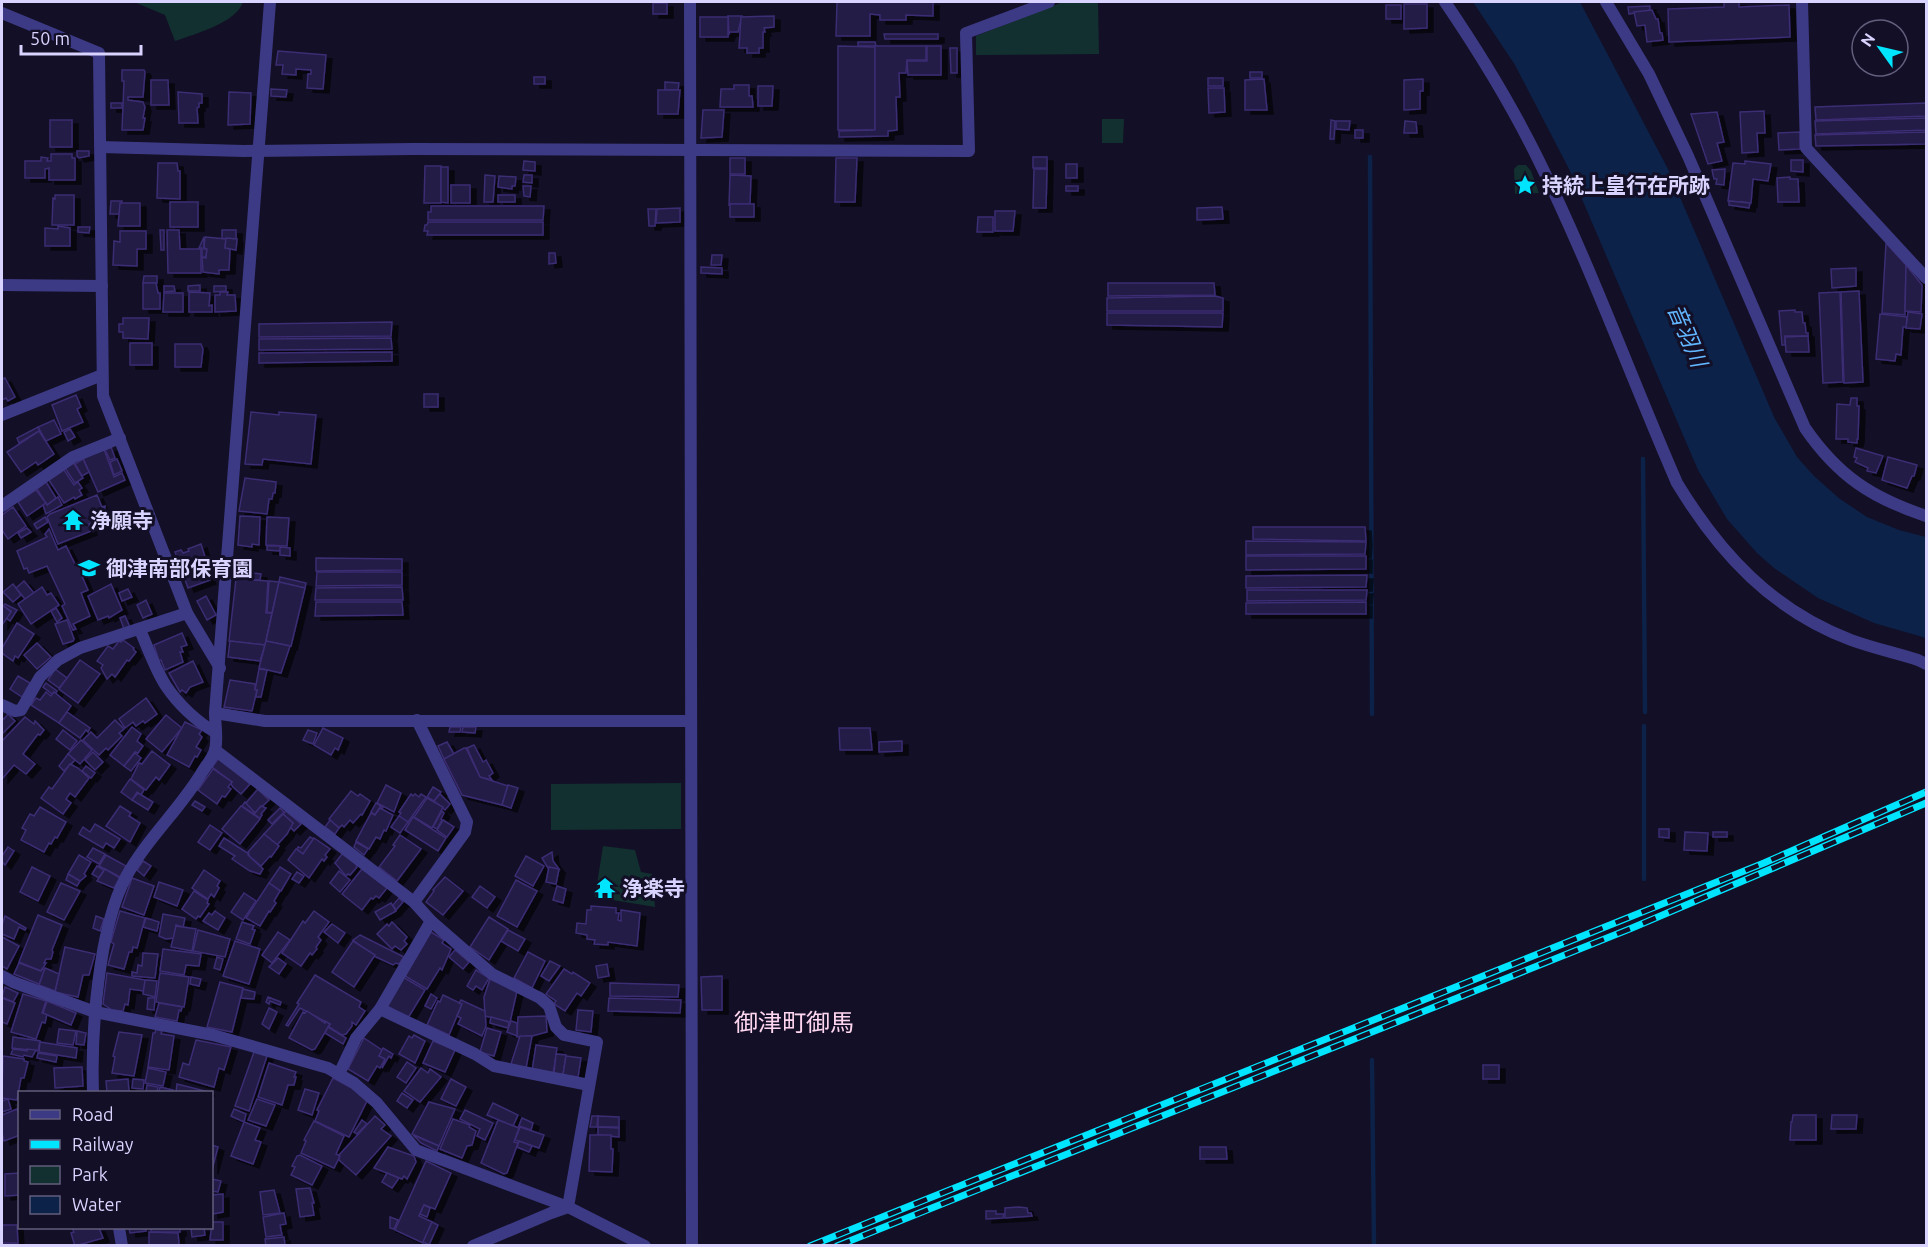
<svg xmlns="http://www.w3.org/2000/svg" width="1928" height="1247" viewBox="0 0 1928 1247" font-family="Ubuntu,'Noto Sans JP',sans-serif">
<defs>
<filter id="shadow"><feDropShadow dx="6" dy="4" stdDeviation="0" flood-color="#0009"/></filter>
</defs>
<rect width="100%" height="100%" fill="#130f26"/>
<g fill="#12302f">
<path d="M134,2H243C236,23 195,34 175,41L165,15Z"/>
<path d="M1063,2H1098L1099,54L976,55V36Z"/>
<path d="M1102,119H1124L1123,143H1102Z"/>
<path d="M1518,165H1526L1531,171L1539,193L1515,194L1514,169Z"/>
<path d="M681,783V829L551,830V784Z"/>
<path d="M603,846L635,850L641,872L652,874L655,907L595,897Z"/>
</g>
<path fill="#0c2248" d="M1473,2H1580L1668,169L1774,417L1797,457L1814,476L1840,499L1867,517L1899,530L1926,537V638L1874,623L1818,598L1774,568L1757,553L1727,519L1698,470L1570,171L1515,65Z"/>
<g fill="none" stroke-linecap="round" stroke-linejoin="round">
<g stroke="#0c2248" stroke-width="4.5">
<path d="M1370,157L1372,714"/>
<path d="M1643,459L1645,712"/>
<path d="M1644,726V879"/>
<path d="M1372,1060L1374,1246"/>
</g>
</g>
<g fill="#241b47" stroke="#3b2d73" stroke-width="1.5" filter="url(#shadow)">
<path d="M837,2H933V16L906,15V20H880V15L870,14V36H836Z"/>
<path d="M1724,2H1739V7L1789,5L1790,37L1669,42L1668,9L1724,7Z"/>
<rect x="653" y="3" width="14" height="11"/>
<path d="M1404,4H1427V28L1404,29Z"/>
<rect x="1386" y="5" width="15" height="14"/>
<path d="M1650,6V10L1629,14L1628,7Z"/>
<path d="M1652,10L1656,19H1658L1660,33H1662L1663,40L1647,42L1645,25L1637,26L1634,12Z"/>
<path d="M728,16H742L738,32H730L729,34Z"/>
<path d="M774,16V27L764,28L765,32H763V48H759V53H747V48H739L741,17Z"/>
<rect x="700" y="17" width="28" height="20"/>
<path d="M884,34H938V39H885Z"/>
<path d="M858,42H875L876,46H858Z"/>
<path d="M838,46L875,47V130H838Z"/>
<path d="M875,46H926V60H907L906,73H899L900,97H896L897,130L888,131V136L839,137V131L875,130Z"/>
<path d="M927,46H941V75H908L907,61H927Z"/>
<path d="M950,48H957V73H951Z"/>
<path d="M278,51L326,55L323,89L307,88L308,74H311V70L296,69V75L282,74L283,65H276Z"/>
<path d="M122,70H144L145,72L143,97H128V100L143,102L145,107L143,118H145L143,130H122L124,81H122Z"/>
<rect x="1250" y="72" width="12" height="6"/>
<rect x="534" y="77" width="11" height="7"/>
<rect x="1208" y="78" width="15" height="8"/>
<path d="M1264,79L1267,110H1245V80Z"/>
<path d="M1423,79V91H1420V109L1404,110V80Z"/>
<path d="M151,80H168L169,105H151Z"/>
<path d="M665,82L679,83L678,90H665Z"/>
<path d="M734,85H749V96H752L753,107H720L721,89H734Z"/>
<path d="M758,86H773L772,106H758Z"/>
<path d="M1208,88H1224L1225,112L1209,113Z"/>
<path d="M271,89L287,90L286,97L271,96Z"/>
<path d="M658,90H680L678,114H658Z"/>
<path d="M178,92L202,94V103H199V107L197,108L198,123H179Z"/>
<path d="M229,92L251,93L250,124L228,125Z"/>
<rect x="111" y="103" width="11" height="5"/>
<path d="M1926,103V116L1816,120L1815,107Z"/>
<path d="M703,110H724L722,137L701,138Z"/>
<path d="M1764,111L1765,133H1757L1758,152L1742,153L1740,112Z"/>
<path d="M1717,112L1724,142L1717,143L1722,161L1708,164L1691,114Z"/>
<path d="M1926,118V130L1816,134L1815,121Z"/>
<rect x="50" y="120" width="22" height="27"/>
<path d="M1331,120L1335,121L1334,139H1330Z"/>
<path d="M1336,121H1350L1349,130L1336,129Z"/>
<path d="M1405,121L1416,122L1417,133H1404Z"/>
<rect x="1355" y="130" width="8" height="8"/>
<path d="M1800,132V149L1779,150L1778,133Z"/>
<path d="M1926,132V144L1816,146L1815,135Z"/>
<path d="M77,151H89V156L79,158L77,156Z"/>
<path d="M51,154H72V158H75V180H49V168L45,169V178H25V161H41V157L48,158L47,161H51Z"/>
<rect x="1033" y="157" width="14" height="11"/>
<rect x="730" y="158" width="15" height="16"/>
<path d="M836,158H857L855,202H835Z"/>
<path d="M1791,160H1803V172L1791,171Z"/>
<path d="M524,161L535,162V171L523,170Z"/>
<path d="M1745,161L1771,164L1768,181L1753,179L1751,203L1728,201L1733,163L1745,164Z"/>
<path d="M158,163H177L178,171H180V199L157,198Z"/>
<rect x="1066" y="164" width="11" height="14"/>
<path d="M425,166H441V203H424Z"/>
<path d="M441,167H448V203L441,202Z"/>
<path d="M1034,169H1047L1046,208H1033Z"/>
<path d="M1725,169L1724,185L1716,184L1717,179H1714L1712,170Z"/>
<path d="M485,175L495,176L493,202H484Z"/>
<path d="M524,175H532V183L523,182Z"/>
<path d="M730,175L751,176L750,204H730L729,206Z"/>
<path d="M499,176L516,177L515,186H512V189L498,187Z"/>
<path d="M1790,177V179H1798L1799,202H1778L1777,178Z"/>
<rect x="451" y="185" width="19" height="18"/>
<path d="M523,186H531L530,197L524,196Z"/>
<rect x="1066" y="186" width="12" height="5"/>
<path d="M55,195H74V225H52L53,198L55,199Z"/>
<rect x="498" y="195" width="17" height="7"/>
<path d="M111,201H122L119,214H110Z"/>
<path d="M1729,201L1750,203L1749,208L1729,205Z"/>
<rect x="170" y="202" width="28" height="25"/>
<path d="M120,203H140V226H118Z"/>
<rect x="730" y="204" width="24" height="13"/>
<path d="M431,206H544L543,220H428V212H431Z"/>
<path d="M1222,207L1223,219L1197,220V208Z"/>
<path d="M680,208V222L656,223L657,209Z"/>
<path d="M648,209H656L655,226H649Z"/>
<path d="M995,211H1015L1013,231H995Z"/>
<path d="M978,217H993V232H977Z"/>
<path d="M428,222H543V235H427L428,231H424L425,225H427Z"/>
<path d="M58,226L70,228V246H45V228L58,229Z"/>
<path d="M78,227H90L89,233L78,232Z"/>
<path d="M160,230H164V250H161Z"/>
<path d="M167,230H179L180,249H201V273H168Z"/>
<rect x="222" y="230" width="14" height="9"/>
<path d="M120,231H146V249H137V266L113,265L114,241L120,242Z"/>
<path d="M204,237V249H207L206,257H202V248H199Z"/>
<path d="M205,237L226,239L225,248L230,249L229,270H219V274L203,272L202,257L206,258L207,249L204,248Z"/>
<path d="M226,238L237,239L236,250L225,248Z"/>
<path d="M1886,243L1906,265L1905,315L1882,313Z"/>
<path d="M549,253H555L556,263L549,264Z"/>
<path d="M712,255H722L721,265H711Z"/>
<path d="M1906,265L1922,285L1921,312L1905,311Z"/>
<path d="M701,267L722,268V274L701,273Z"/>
<path d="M1856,268V286L1832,288L1831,269Z"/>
<path d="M144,276H157V283H143Z"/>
<path d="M143,283H156L158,293H160V309H143Z"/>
<path d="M1108,283H1214L1215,295L1108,296Z"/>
<path d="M200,285V291H188V286Z"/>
<path d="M164,286H174L175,291L164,292Z"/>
<path d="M214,286H226V291L214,292Z"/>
<path d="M1859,291L1863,382L1844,383L1841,292Z"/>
<path d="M189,292L210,293L209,306L212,305V312H189Z"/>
<path d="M220,292H228L227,295H235L236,311L215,312V295H220Z"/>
<path d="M1840,292L1843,382L1823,383L1819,293Z"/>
<path d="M164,293H183V312H163Z"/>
<path d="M1215,296L1223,298V311H1107V298Z"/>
<path d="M1795,310V312H1802L1803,323H1805L1806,333H1808V336H1785V345H1782L1779,311Z"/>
<path d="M1908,312L1922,314L1920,329L1906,328Z"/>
<path d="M1107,313H1223L1222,327L1107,325Z"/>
<path d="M1880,314L1907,317L1906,327H1903L1901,355L1896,354L1895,361L1876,359Z"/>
<path d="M123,318H149L148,339L123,338V332H119V324H123Z"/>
<path d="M392,322L391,336L259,337V324Z"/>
<path d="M1808,336L1809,352H1786L1785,337Z"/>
<path d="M391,338L392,349L259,350V339Z"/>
<rect x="130" y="343" width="22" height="22"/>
<path d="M175,344H201L203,349L201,367H175Z"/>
<path d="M392,352V361L259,363V353Z"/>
<path d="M5,378L15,397L8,401L6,398L2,400V379Z"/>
<rect x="424" y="394" width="14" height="13"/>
<path d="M76,395L81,407L77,409L83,422L62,431L52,405Z"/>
<path d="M1851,398H1857V406H1859L1858,439H1857V443L1848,442V439H1836L1837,404L1850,405Z"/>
<path d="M251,412L279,415V412L316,415L311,464L263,459L262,465L245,464Z"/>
<path d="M54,420L61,434L46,441L38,427Z"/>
<path d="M38,427L41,434L39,431L19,443L17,438Z"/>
<path d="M70,429L75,437L68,441L64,432Z"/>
<path d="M39,431L54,454L38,465L36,462L21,472L7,452Z"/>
<path d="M111,447L115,458L110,460L105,450Z"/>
<path d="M1856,448L1883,456L1876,473L1867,471L1868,468L1855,462L1857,458L1854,457Z"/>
<path d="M104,449L114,477L122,473L125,480L98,492L83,458Z"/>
<path d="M1888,457L1917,465L1914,476H1912L1907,488L1882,480Z"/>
<path d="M83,459L89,472L82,476L75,464Z"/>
<path d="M117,459L122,471L114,475L110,462Z"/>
<path d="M73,462L83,478L75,483L65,468Z"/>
<path d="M64,470L74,485L78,482L82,488L79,490L82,495L75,499L74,497L64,503L49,480Z"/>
<path d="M245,478L276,482L275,493H273L272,499H269L267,514L239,511Z"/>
<path d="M46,482L56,498L47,505L37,489Z"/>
<path d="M36,490L46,503L27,516L18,502Z"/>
<path d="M97,495L102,507L105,506V513L96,518L97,521L89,524L91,531L58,544L47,517L50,514Z"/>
<path d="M58,497L62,505L46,514L43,505L46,503L47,505Z"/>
<path d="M13,507L26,526L8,539L2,530V515Z"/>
<path d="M240,516L260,517L259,545L252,544V547L238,545Z"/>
<path d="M45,517L48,522L37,529L34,524Z"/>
<path d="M267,517L289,518L287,546L266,545Z"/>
<path d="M1253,527H1365L1366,541L1253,539Z"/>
<path d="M27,528L31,532L21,538L18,533Z"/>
<path d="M49,529L58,550L66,546L75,564L81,563L84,572L81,574L88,590L81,593L90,616L73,624L76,629L73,630L62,606L65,604L47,566L29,573L27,568L24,569L17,551L47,537L45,534Z"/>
<path d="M1246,541L1366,542L1365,554L1246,555Z"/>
<path d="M201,544L205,557L206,563L203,564L210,580L188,588L175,552L181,550L183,553L189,551L188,549Z"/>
<path d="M267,546H281V547L280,551L267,550Z"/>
<path d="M280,547L290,548V556L280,555Z"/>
<path d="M1246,556H1366V569L1246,570Z"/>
<path d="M316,558L402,559V570L316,571Z"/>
<path d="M237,571L261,574L260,580L236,578Z"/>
<path d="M317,572H402V585L316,586Z"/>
<path d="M1367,575L1366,587L1246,588V576Z"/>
<path d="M280,577L306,583L305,588L279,582Z"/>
<path d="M236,579L268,581L266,613H272L265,645L229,641Z"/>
<path d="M24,581L34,593L25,599L16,588Z"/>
<path d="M269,581L279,582L272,613L267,612Z"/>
<path d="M279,582L305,588L291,646L266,641Z"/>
<path d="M13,584L21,595L13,602L3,592Z"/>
<path d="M111,584L122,610L109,618L108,616L98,620L88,596Z"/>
<path d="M42,587L47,595L51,593L59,605L31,624L18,604Z"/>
<path d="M402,587L403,600H315L316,588Z"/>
<path d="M128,589L132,597L122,601L119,593Z"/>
<path d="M1247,590H1367L1366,600L1247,601Z"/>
<path d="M206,596L216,615L207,620L197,601Z"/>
<path d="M146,600L152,614L143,618L137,605Z"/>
<path d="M316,602H402L403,615L315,616Z"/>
<path d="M1366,602V614H1246V603Z"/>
<path d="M5,604L17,610L10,621L6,618L11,611L3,606Z"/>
<path d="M2,605L11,612L2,625Z"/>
<path d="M56,608L62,618L57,622L51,611Z"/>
<path d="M125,616L130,627L124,629L120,618Z"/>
<path d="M67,620L74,639L73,641L63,644L55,624Z"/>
<path d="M17,623L34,634L18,658L15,656L13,661L2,653V648Z"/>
<path d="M182,633L187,645L181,647L183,652H180L183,662L165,670L161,660L159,661L154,645Z"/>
<path d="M123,640L134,648L133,649L136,652L129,661L127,660L115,677L112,674L107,679L101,668L103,665L97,661L108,646L113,649L119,641L121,642Z"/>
<path d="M230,641L265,645L260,661L228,657Z"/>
<path d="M266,641L290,646L281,673L259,668Z"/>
<path d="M37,643L51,657L37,669L24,655Z"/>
<path d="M80,660L100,674L78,703L59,689Z"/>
<path d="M193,661L203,682L190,687L186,693L182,690L180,692L169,673Z"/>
<path d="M55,669L67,678L59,688L48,680Z"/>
<path d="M259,669L267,670L261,697H256L257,690H255Z"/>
<path d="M18,676L30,683L22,697L10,689Z"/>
<path d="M230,680L255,684V690H257L252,711L224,707Z"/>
<path d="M46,683L57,691L56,693L54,692L52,694L43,687Z"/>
<path d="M46,692L51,696L54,692L71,706L59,723L31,705L36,698L40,700Z"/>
<path d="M146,698L157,714L145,723L143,721L136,726L133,722L125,728L119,719Z"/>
<path d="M67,712L90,728L88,732L86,730L80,738L59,723Z"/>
<path d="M8,714L15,721L2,734V718L4,719Z"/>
<path d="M166,715L182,728L162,752L146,739Z"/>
<path d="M25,717L34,724L35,721L44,730L40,735L38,734L23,754L35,764L26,774L14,765L2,779V741Z"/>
<path d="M115,720L124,729L119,733L122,736L108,750L106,748L99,755L83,740L91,732L97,738Z"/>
<path d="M185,722L202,730L199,734L202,737L196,747L201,750L197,757L195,756L189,767L167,755Z"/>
<path d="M132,727L141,734L137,741L143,746L138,753L135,752L124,766L110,755Z"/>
<path d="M450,727H461L460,732H449Z"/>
<path d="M463,727H476L475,733L462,732Z"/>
<path d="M323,728L343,738L338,750L335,748L331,755L314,745Z"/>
<path d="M839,728H870L872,750H840Z"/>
<path d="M63,730L77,741L70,750L56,739Z"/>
<path d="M308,730L317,733L313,744L303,740Z"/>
<path d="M81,740L92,750L80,764L68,754Z"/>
<path d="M902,741V751L879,752V742Z"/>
<path d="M447,742L454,754L444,759L438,746Z"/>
<path d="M474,745L483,762L486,760L493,773L489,776L492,780L480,777L467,748Z"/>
<path d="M464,748H466L480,777L508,786L502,805L462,795L444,759Z"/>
<path d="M152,751L170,765L159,780L156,777L146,790L131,779L139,763L142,764Z"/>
<path d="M93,752L103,762L95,770L85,760Z"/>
<path d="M135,753L141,758L131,771L124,766Z"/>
<path d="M68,754L75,760L64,771L59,766Z"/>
<path d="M219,758L250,784L241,794L233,787L231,784L232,782L212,767Z"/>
<path d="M70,764L78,768L89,778L75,797L70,793L66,799L71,803L63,814L41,798L49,787L52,789Z"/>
<path d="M86,766L95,773L91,778L82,771Z"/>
<path d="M213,769L232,782L228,787L231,789L225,797L222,796L217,804L198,790Z"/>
<path d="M130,779L144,790L141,795L137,792L132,800L121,792Z"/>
<path d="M386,785L401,793L394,812L377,803Z"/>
<path d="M508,785L518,788L511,808L502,805Z"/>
<path d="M433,787L441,792L434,801L427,797Z"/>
<path d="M258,789L269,800L255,813L245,804Z"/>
<path d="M351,791L358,796L360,794L370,801L362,815L361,814L353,823L350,820L344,827L342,825L339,828L329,819Z"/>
<path d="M138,793L153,802L148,810L132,800Z"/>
<path d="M411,794L413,796L415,794L419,797L421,794L426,797L408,822L399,816L401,813L399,812Z"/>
<path d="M440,794L450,804L445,810L434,801Z"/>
<path d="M427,798L443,807L432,828L414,817Z"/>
<path d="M195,801L205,807L202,811L192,805Z"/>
<path d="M245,802L255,813L261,806L266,808L261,814L262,815L260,818L242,806Z"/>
<path d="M376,803L383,807L382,809L380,807L375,815L371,812Z"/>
<path d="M120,806L131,813L129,816L140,823L130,842L106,826Z"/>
<path d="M241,806L260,819L240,844L222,829Z"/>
<path d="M40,807L66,822L57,838L55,837L51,844L49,843L44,852L21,840L26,830L22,828L30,814L34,816Z"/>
<path d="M280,808L284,812L272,824L268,820Z"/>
<path d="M380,808L393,815L386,831L384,830L380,839L376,837L369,849L356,841L371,813L375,815Z"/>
<path d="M286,811L301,824L294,831L290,827L293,823L283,814Z"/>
<path d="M442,811L444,813L441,819L442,820L437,829L433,827Z"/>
<path d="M283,814L293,823L287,834L277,845L264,834Z"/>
<path d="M399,816L408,822L400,833L391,827Z"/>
<path d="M413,817L446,838L438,851L405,830Z"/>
<path d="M330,820L339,828L335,834L325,827Z"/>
<path d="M443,820L454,827L447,837L437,830Z"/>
<path d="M95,824L120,839L114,848L106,843L103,848L79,834L83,827L90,832Z"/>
<path d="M210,825L222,833L210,850L198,842Z"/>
<path d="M1659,829H1669V838L1659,837Z"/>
<path d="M1685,832L1708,833L1707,851L1684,850Z"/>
<rect x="1713" y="832" width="14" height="5"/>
<path d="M264,834L279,846L271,857L270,856L261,866L248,855V852Z"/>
<path d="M400,835L421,849L397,881L379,867L395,846L393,845Z"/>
<path d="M310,837L314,839L303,854L297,849L298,847L301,848Z"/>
<path d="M224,838L249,854L248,855L263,869L260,874L250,871L232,859L235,856L219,846Z"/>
<path d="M314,838L330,849L325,855L327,857L324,861L322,859L309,878L288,860L296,849L303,854Z"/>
<path d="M356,842L368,849L364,855L354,847Z"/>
<path d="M8,847L14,851L5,865L2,862V856Z"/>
<path d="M93,848L105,854L99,864L87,857Z"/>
<path d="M552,852L553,861L559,869L548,868L542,858Z"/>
<path d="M343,853L356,864L357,867L350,875L348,874L346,876L335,863Z"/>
<path d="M79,855L91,862L84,874L86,876L80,881L68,874Z"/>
<path d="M106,855L126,866L120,877L99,866Z"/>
<path d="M526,856L544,866L533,886L515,876Z"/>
<path d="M143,861L151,866L144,876L137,870Z"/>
<path d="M97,866L104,870L99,878L92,874Z"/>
<path d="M32,867L50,876L38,901L20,892Z"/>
<path d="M280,867L291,874L281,891L269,883Z"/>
<path d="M549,867L559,869L556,884L546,882Z"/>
<path d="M105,869L120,878L114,888L97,881Z"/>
<path d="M362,869L387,888L379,898L376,896L373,899L371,898L362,910L342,894Z"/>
<path d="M204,870L220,881L217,886L219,888L214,897L211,894L208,899L192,888Z"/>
<path d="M339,871L350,880L340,892L330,883Z"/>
<path d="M297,872L304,876L299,883L292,879Z"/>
<path d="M68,874L80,881L77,886L66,880Z"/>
<path d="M445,877L463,891L443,915L426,902L434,891L433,890Z"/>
<path d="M132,878L154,886L144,915L122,907Z"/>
<path d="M516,880L537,891L517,927L497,916Z"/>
<path d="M159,882L183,890L177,906L154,897Z"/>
<path d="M61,883L80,891L64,920L47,912Z"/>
<path d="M269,883L280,891L274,901L276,903L270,912L269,911L260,926L246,918Z"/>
<path d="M480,886L495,897L487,908L472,897Z"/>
<path d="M557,886L566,889L563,903L553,900Z"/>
<path d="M194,891L208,900L207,903L209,904L200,917L198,916L196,919L182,909Z"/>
<path d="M244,893L256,901L243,920L231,912Z"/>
<path d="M399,898L403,902L396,910L393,905Z"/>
<path d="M391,903L396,911L380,920L375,912Z"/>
<path d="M591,906L616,908V913H619L618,920L621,921V910L640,913L637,946L608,942V945L594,944L595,940L587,939V935L576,933L577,923L586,924L587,910H591Z"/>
<path d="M120,911L145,918L137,948L133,947L132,952H129L124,969L108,965L114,944L111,942L112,938Z"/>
<path d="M215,911L225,918L218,930L203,921L209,913L212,915Z"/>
<path d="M314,911L329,922L318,937L321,940L316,947L317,949L312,955L310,953L301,966L282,953L303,921L305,923Z"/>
<path d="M163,914L185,918L183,927L176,925L174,938L166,939L159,936Z"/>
<path d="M38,915L62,925L52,950L53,952L51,959H46L44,963H46L41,971L19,962Z"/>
<path d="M5,916L26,928L25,930L19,927L14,939L2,934V925Z"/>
<path d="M96,916L104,919L100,931L93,928Z"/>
<path d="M489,917L508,929L489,960L470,947Z"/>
<path d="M146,918L159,922L157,931L143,927Z"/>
<path d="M242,922L254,926L252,929L255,930L250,944L236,939Z"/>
<path d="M392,922L407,937L404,941L407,944L401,950L395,946L392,949L377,934L387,924L389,926Z"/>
<path d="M332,924L345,933L338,943L324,932Z"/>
<path d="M176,926L196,929L192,951L171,947Z"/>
<path d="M198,930L230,939L225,957L193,951Z"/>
<path d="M508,930L525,939L518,951L501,941Z"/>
<path d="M278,932L290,940L272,963L262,955Z"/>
<path d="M431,932L444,940L442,943L451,949L442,970L440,968L427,989L405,976Z"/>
<path d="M360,935L404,957L399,964L396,963L393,965L374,956L353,940Z"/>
<path d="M2,937L19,946L7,969L2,966Z"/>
<path d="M235,941L260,949L249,984L223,976Z"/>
<path d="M353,941L375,955L354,987L332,972Z"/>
<path d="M65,947L95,954L89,975H83L78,997L55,992Z"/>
<path d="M163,949L201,954L199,966L186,965L184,975L160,971Z"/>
<path d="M455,950L469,962L463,969L449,957Z"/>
<path d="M528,952L545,961L532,988L514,978Z"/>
<path d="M143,953L158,954L155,978L132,976V972L137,973L138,965L142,966Z"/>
<path d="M217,957L223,959L220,970L214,968Z"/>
<path d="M278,958L286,964L279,974L269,967Z"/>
<path d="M550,961L560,966L549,981L541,976Z"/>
<path d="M19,963L41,971L42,969L45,970L39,984L14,974Z"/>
<path d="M607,964L609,976L598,978L596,966Z"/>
<path d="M45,968L59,974L55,991L39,985Z"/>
<path d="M564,969L572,974L573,972L590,983L581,996L577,993L565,1011L554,1004L556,1001L546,994Z"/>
<path d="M476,970L489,978L482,990L476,986L473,990L467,986Z"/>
<path d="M107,973L145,980L144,991L130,989L128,1005L125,1004L123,1011L112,1010L103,1004Z"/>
<path d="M160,973L189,977L184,1007L156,1002Z"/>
<path d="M315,975L361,1002L359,1007L365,1011L356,1025L352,1022V1026L346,1034L342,1035L329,1027L330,1024L300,1008L288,1026L286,1025L299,1004L297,1003Z"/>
<path d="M722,976V1010H702L701,977Z"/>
<path d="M191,977L201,979L199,986L190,984Z"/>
<path d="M403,977L425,990L408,1018L387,1006Z"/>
<path d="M490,979L517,991L510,1022L485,1016L484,997Z"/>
<path d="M145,980L157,981L155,997L143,994Z"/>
<path d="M220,982L243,988L232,1032L207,1027Z"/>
<path d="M610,983L679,985L678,997L610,996Z"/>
<path d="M5,987L18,993L13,1002L2,997Z"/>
<path d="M243,989L255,992L254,999L241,998Z"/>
<path d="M23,994L46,1001L42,1013L47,1014L45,1023L42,1022L36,1039L11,1032Z"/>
<path d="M431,994L437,998L431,1009L425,1006Z"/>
<path d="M443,995L462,1004L449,1035L427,1025L438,1001L440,1002Z"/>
<path d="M268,997L281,1002L280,1005L270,1001L269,1004L266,1002Z"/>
<path d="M2,998L15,1003L7,1024L2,1022Z"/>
<path d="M148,998H155L154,1010L147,1009Z"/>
<path d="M609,998L681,1000L680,1013L608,1011Z"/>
<path d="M461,1000L485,1011L486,1026L482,1036L458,1024L461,1018L457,1016L462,1004L459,1003Z"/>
<path d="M47,1001L76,1013L71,1025L43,1013Z"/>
<path d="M159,1003L182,1007L181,1011L179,1010L177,1021L155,1017Z"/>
<path d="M269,1008L277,1012L269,1029L262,1024Z"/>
<path d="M578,1010L593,1011L591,1032L576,1030Z"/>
<path d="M307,1011L325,1023V1021L330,1024L315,1049L312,1050L289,1038L303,1012L305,1013Z"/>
<path d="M546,1016L547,1032L532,1036L517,1037L518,1017Z"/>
<path d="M491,1017L509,1022L508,1028L490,1023Z"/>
<path d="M511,1021L517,1023V1036L507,1032Z"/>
<path d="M328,1027L346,1038L343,1044L325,1033Z"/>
<path d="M487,1028L501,1032L494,1056L480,1052Z"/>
<path d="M59,1029L76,1031L73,1045L57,1043Z"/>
<path d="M156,1029L162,1031L161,1034L174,1036L169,1070L148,1067L153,1033H155Z"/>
<path d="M77,1031L86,1033L84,1045L76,1044Z"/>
<path d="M119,1032L142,1035L134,1076L112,1073L115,1057L113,1056Z"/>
<path d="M414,1035L425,1041L415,1063L399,1054L409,1036L412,1038Z"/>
<path d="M520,1036H532L526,1068L511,1064Z"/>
<path d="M13,1037L40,1041L38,1051L12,1048Z"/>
<path d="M364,1038L382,1050L379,1056L385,1059L380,1068L377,1066L368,1081L348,1069Z"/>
<path d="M196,1040L231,1047L224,1070L219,1068L214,1087L179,1077L183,1063L189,1065Z"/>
<path d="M433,1041L455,1050L445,1072L423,1063Z"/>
<path d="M40,1042L77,1048L76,1058L39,1052Z"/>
<path d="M536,1045L557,1048L553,1074L532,1071Z"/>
<path d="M383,1048L393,1054L391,1058L389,1056L382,1068L385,1059L379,1056Z"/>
<path d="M13,1049L27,1051V1049L36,1050L32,1057L24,1055L23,1057L11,1054Z"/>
<path d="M254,1052L267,1056L249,1111L235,1106Z"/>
<path d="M38,1053L57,1056L56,1062L37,1058Z"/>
<path d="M556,1054L566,1055L563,1074H554Z"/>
<path d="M3,1056L24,1059V1061L28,1062L24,1078H21L17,1100L2,1098Z"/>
<path d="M566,1056L581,1058L578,1077L563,1075Z"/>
<path d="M407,1062L416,1068L406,1083L397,1077Z"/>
<path d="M269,1063L296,1072L294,1077H296L294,1085H288L282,1105L258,1097Z"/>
<rect x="1483" y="1065" width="16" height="14"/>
<path d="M82,1067L83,1086L55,1088L54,1068Z"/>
<path d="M148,1068L166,1072L163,1086L145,1083Z"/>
<path d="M421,1068L428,1073L430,1069L441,1077L420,1102L404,1091Z"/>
<path d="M333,1078L352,1088L367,1101L349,1137L315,1121L319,1111L317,1110Z"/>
<path d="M128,1079L129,1091L107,1092L106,1081Z"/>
<path d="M133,1079L144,1080L143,1089L132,1088Z"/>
<path d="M451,1079L466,1087L456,1106L441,1099Z"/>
<path d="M177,1084L209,1092H176Z"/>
<path d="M147,1085L158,1087L157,1092H146Z"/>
<path d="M160,1087L173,1090L172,1092H159Z"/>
<path d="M305,1089L319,1093L312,1115L298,1110Z"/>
<path d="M402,1093L413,1100L407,1108L397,1101Z"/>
<path d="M8,1099L11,1109L2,1112V1101Z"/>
<path d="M257,1099L275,1105L266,1126L248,1120Z"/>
<path d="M429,1102L455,1109L439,1146L412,1134Z"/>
<path d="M493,1103L518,1115L513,1126L487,1115Z"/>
<path d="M17,1109L20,1117V1135L4,1141L2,1133V1115Z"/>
<path d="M234,1109L246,1114L244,1122L231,1116Z"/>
<path d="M465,1110L493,1123L485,1140L477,1136L480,1129L460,1119Z"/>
<path d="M1793,1115H1816V1140H1790L1791,1122H1792Z"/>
<path d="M1832,1115H1857L1856,1129H1831Z"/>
<path d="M375,1116L385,1125L381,1129L391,1136L356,1175L339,1160V1155Z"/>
<path d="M592,1116H598L597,1127H590Z"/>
<path d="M598,1116L619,1117V1127H598Z"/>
<path d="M522,1118L533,1123L531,1130L520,1126L518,1128Z"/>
<path d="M453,1119L470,1125L469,1127L476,1131L472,1145L467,1146L462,1158L440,1149Z"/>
<path d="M362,1120L367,1124L357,1134L354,1132Z"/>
<path d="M498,1120L519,1128L514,1142L518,1143L507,1173L504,1174L481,1163Z"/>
<path d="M314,1121L344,1136L336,1154L340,1156L334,1168L301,1153L306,1141L304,1140Z"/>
<path d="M244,1122L260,1128L255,1140L261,1142L253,1164L231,1156Z"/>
<path d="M520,1127L544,1135L539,1148L515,1140Z"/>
<path d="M598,1127L619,1128V1137L598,1135Z"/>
<path d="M413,1135L439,1146L437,1151L421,1143Z"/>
<path d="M590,1135H611V1149H613L612,1172L589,1171Z"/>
<path d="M519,1141L532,1146L529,1152L517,1147Z"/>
<path d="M212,1145L218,1147L212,1170Z"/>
<path d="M388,1147L414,1156L416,1162L407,1179L404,1176L402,1179L374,1168Z"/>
<path d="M1200,1147H1226L1227,1159H1200Z"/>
<path d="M300,1155L322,1166L312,1185L291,1175L295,1167L292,1166L297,1156Z"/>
<path d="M426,1161L451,1173L435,1209L424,1205L419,1216L432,1222L423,1243L395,1230Z"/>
<path d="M20,1173V1195L5,1196V1174Z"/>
<path d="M387,1173L399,1178L392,1188L382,1182Z"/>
<path d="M212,1179L221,1181L218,1192L212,1191Z"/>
<path d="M310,1188L314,1203H312L314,1215L300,1217L296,1189Z"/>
<path d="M274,1190L280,1213L263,1215L260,1192Z"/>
<path d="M223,1194V1212L212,1214V1195Z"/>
<path d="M424,1205L430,1208L427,1217L420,1214Z"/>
<path d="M1019,1207L1027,1208L1028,1213H1031L1032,1216L1005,1218V1208Z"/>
<path d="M986,1211H996V1214H1004L1003,1218L986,1219Z"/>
<path d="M284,1213L286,1224L280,1225L282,1235L266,1237L263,1217Z"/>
<path d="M390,1217L398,1220L394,1229L390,1228Z"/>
<path d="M212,1222H223V1240H210Z"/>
<path d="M432,1222L438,1225L429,1245L423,1242Z"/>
<path d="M2,1225H17L18,1243H2Z"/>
<path d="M72,1228H99L103,1238L75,1246L71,1233L74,1232Z"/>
<path d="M129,1228H146V1231L130,1233Z"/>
<rect x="151" y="1228" width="29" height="4"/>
<path d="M191,1228H204L205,1235L192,1237Z"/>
<path d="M149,1232L178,1233L179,1244L181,1246H149Z"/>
<path d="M284,1237L285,1246H266L265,1239Z"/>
</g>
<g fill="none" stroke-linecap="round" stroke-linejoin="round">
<g stroke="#3d3a85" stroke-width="12">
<path d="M690,2L692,1246"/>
<path d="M1445,2C1479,52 1511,104 1538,159C1590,264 1630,375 1677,483C1720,554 1772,610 1851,640C1873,648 1896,653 1918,660L1926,664"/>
<path d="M1606,2L1649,74L1688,156L1805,428C1838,476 1872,498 1926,516"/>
<path d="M1802,2L1806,148L1926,278"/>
<path d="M2,13L99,53L103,396L187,613L220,668"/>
<path d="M101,147L244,151L413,149L969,151L966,33L1049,2"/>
<path d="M2,285L102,286"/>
<path d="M2,415L102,375"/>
<path d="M2,506L73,457L120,438"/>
<path d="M140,630C148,648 155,669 166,686C178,704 197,722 215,732"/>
<path d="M2,705L15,711L21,710L40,677L58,660L80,648L187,613"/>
<path d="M215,713L265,721H691"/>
<path d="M215,750L414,902L431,921L492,974L540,998L549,1006L556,1027L564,1035L597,1042L568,1207"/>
<path d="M414,902L465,832L467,822L417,720"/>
<path d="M2,976L13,982L95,1012L213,1035L328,1068L354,1083L377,1103L416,1150L568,1207L645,1246"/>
<path d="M380,1009L475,1054L494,1066L589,1085"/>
<path d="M339,1074L356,1038L380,1009L431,921"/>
<path d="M93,1092C91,1034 98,929 126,877C146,840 179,810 201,774C205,767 213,758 215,750C218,739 215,724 215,713L270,2"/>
<path d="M119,1228L122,1246"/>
<path d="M473,1246L551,1213L568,1207"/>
</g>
<defs>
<g id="rail">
<path d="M810,1246L1523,960L1764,863L1926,792"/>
<path d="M837,1246L1632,928L1926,803"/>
</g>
</defs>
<use href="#rail" stroke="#00e5ff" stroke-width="7"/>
<use href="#rail" stroke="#130f26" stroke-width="4.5" stroke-dasharray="14" stroke-linecap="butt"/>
</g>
<defs>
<symbol id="sight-bare" viewBox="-9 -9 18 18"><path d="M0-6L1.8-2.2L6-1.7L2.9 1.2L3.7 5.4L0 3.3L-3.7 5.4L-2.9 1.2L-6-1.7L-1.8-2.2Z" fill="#00e5ff" stroke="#130f26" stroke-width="2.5" paint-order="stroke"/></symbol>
<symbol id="temple-bare" viewBox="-9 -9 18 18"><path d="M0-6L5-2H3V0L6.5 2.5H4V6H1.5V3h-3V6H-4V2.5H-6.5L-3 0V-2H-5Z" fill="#00e5ff" stroke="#130f26" stroke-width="2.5" paint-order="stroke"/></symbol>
<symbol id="school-bare" viewBox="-9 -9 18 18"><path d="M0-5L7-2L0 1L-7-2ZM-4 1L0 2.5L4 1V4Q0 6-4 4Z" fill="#00e5ff" stroke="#130f26" stroke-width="2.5" paint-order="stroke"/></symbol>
</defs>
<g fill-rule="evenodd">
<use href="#sight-bare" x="1510" y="170" width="30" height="30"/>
<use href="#temple-bare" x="58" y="505" width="30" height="30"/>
<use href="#school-bare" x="74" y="553" width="30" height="30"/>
<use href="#temple-bare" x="590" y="873" width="30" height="30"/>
</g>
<g text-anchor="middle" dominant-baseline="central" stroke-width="6" stroke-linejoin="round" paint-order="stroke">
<g font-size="21" font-weight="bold" fill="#d9d4ff" stroke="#130f26" text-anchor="start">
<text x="1542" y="185">持統上皇行在所跡</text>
<text x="90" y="520">浄願寺</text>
<text x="106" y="568">御津南部保育園</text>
<text x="622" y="888">浄楽寺</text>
</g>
<g font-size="22" font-style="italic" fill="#62b6ff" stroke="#130f26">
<text transform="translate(1688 335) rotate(67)">音羽川</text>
</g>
<g font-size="24" fill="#ffd6f0" stroke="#130f26">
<text x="794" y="1022">御津町御馬</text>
</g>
</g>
<rect width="1928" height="1247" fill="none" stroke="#d9d4ff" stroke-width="6"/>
<rect x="18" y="1091" width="195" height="138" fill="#130f26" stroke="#625e7d" stroke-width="1.5"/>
<rect x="30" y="1110" width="30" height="9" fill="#3d3a85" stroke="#625e7d" stroke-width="1.5"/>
<text x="72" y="1121" font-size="18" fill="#d9d4ff">Road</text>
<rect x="30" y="1140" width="30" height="9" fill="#00e5ff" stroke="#625e7d" stroke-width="1.5"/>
<text x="72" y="1151" font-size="18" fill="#d9d4ff">Railway</text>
<rect x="30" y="1166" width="30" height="18" fill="#12302f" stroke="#625e7d" stroke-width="1.5"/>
<text x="72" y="1181" font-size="18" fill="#d9d4ff">Park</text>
<rect x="30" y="1196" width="30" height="18" fill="#0c2248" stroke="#625e7d" stroke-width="1.5"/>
<text x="72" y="1211" font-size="18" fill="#d9d4ff">Water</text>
<g transform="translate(1880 48) rotate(304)"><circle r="28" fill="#130f26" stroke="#625e7d" stroke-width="1.5"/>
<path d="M0-4.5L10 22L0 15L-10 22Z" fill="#00e5ff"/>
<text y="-9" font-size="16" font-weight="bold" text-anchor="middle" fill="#d9d4ff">N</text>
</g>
<path d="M21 45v9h120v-9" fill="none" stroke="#d9d4ff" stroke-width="3"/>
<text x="30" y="45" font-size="18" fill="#d9d4ff" stroke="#130f26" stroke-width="4.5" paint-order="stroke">50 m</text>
</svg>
